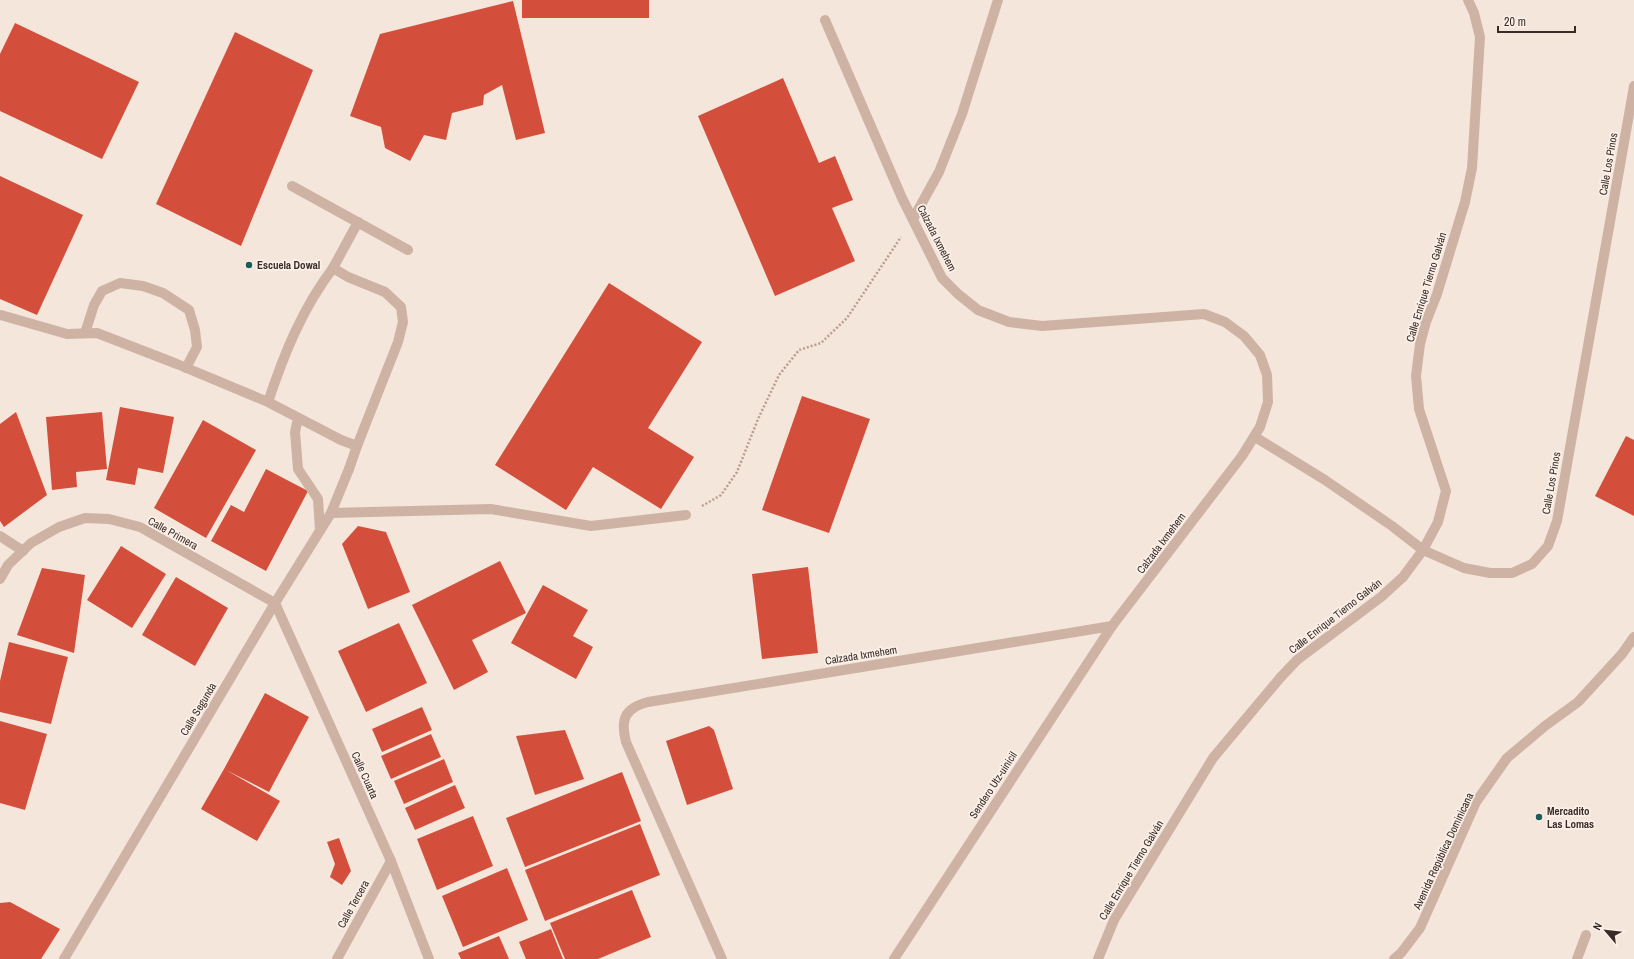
<svg xmlns="http://www.w3.org/2000/svg" width="1634" height="959" viewBox="0 0 1634 959" font-family="'Archivo Narrow',sans-serif">
<rect width="100%" height="100%" fill="#f4e6db"/>
<g fill="#d34f3b">
<rect x="522" y="0" width="127" height="18"/>
<path d="M513,1L545,133L516,140L502,85L484,95L483,105L452,113L446,140L424,135L410,161L385,148L381,127L350,116L380,34Z"/>
<path d="M15,23L139,82L102,159L0,111V54Z"/>
<path d="M235,32L313,70L241,246L156,204Z"/>
<path d="M783,78L819,163L835,156L853,200L832,208L855,261L775,296L698,116Z"/>
<path d="M0,176L83,215L37,315L0,299Z"/>
<path d="M609,283L702,342L648,428L694,457L661,509L593,467L566,510L495,465Z"/>
<path d="M802,396L870,419L829,533L762,510Z"/>
<path d="M120,407L174,417L163,473L138,468L135,485L106,480Z"/>
<path d="M16,412L47,495L4,527L0,521V424Z"/>
<path d="M102,412L107,469L76,472L77,487L52,490L46,417Z"/>
<path d="M203,420L256,450L206,538L154,508Z"/>
<path d="M1626,436L1634,440V516L1595,496Z"/>
<path d="M266,469L308,491L266,571L211,541L231,505L244,512Z"/>
<path d="M358,526L386,532L410,592L368,609L342,544Z"/>
<path d="M121,546L166,574L132,628L87,600Z"/>
<path d="M500,561L526,613L472,640L488,672L454,690L412,605Z"/>
<path d="M808,567L818,653L762,659L752,574Z"/>
<path d="M42,568L85,575L74,653L17,635Z"/>
<path d="M176,577L228,608L195,666L142,635Z"/>
<path d="M543,585L588,610L573,636L593,647L576,679L511,643Z"/>
<path d="M399,623L427,683L366,712L338,651Z"/>
<path d="M9,642L68,657L51,724L0,712V681Z"/>
<path d="M265,693L309,717L269,792L226,770L280,801L257,841L201,809L224,769Z"/>
<path d="M422,707L432,730L382,752L372,729Z"/>
<path d="M0,721L47,734L25,810L0,803Z"/>
<path d="M709,726L714,730L733,789L687,805L666,741Z"/>
<path d="M565,730L584,779L535,795L516,736Z"/>
<path d="M431,734L441,757L391,779L381,756Z"/>
<path d="M444,759L453,782L404,804L394,781Z"/>
<path d="M622,772L641,821L525,867L506,818Z"/>
<path d="M455,785L465,808L415,830L405,808Z"/>
<path d="M473,816L493,866L437,890L417,839Z"/>
<path d="M640,824L660,875L545,921L525,870Z"/>
<path d="M339,838L351,871L342,885L330,877L335,864L327,842Z"/>
<path d="M507,868L528,920L463,947L442,896Z"/>
<path d="M632,890L651,937L598,959H565L550,923Z"/>
<path d="M10,902L60,929L41,959H0V903Z"/>
<path d="M551,929L563,959H526L519,942Z"/>
<path d="M499,936L509,959H461L458,953Z"/>
</g>
<g fill="none" stroke-linecap="round" stroke-linejoin="round">
<path stroke="#ba9d8f" stroke-width="2.5" stroke-dasharray="2 2" stroke-linecap="butt" d="M702,506L721,495L737,472L758,419L779,375L799,350L821,343L847,318L901,237"/>
<g stroke="#ceb3a5" stroke-width="10">
<path d="M292,186L408,250"/>
<path d="M913,219L939,172L962,114L998,0"/>
<path d="M333,268L358,222"/>
<path d="M1,315L67,334L97,333L177,364L268,402L341,440L357,446L398,342L403,322L401,307L385,292L348,277L333,268C302,309 284,354 268,402"/>
<path d="M85,333L94,305L102,291L120,283L143,286L163,293L189,310L195,330L197,347L186,368"/>
<path d="M298,418L295,432L298,469L318,499L320,530"/>
<path d="M349,469L357,446"/>
<path d="M0,536L23,551"/>
</g>
<g stroke="#ceb3a5" stroke-width="10">
<path d="M825,20L902,198L942,278L958,294L978,310L1009,322L1042,326L1204,314L1225,322L1244,336L1260,355L1267,375L1268,402L1260,427L1242,456L1112,626L894,959"/>
<path d="M1255,437L1325,480L1392,526L1423,550L1464,568L1490,573H1512L1532,564L1548,546L1557,521L1634,86"/>
<path d="M331,513L491,509L591,526L686,515"/>
<path d="M0,579L8,565L31,543L59,527L85,518L109,519L140,527L275,603L391,861L429,959"/>
<path d="M64,959L275,603L331,513L349,469"/>
<path d="M337,959L391,861"/>
<path d="M722,959L626,742C620,719 625,708 648,702L1112,626"/>
<path d="M1098,959L1114,920L1213,758L1280,678L1297,660L1381,597L1403,577L1423,550L1438,522L1446,491L1419,409L1416,376L1420,344L1426,322L1437,294L1465,202L1472,168L1480,37L1474,13L1468,0"/>
<path d="M1577,959L1586,935"/>
</g>
<path stroke="#ceb3a5" stroke-width="10" d="M1394,959L1401,953L1420,928L1476,802L1507,758L1545,726L1578,702L1622,654L1634,637"/>
</g>
<g fill="#185f5c" stroke="#fbf0e8" stroke-width="1.5">
<circle cx="249" cy="265" r="4"/>
<circle cx="1539" cy="817" r="4"/>
</g>
<g text-anchor="middle" dominant-baseline="central" stroke-width="3.5" stroke-linejoin="round" paint-order="stroke">
<g font-size="11" fill="#392b27" stroke="#fbf0e8">
<text transform="translate(1608 164) rotate(-80)">Calle Los Pinos</text>
<text transform="translate(937 238) rotate(63)">Calzada Ixmehem</text>
<text transform="translate(1426 287) rotate(-73)">Calle Enrique Tierno Galván</text>
<text transform="translate(1551 483) rotate(-80)">Calle Los Pinos</text>
<text transform="translate(173 533) rotate(29)">Calle Primera</text>
<text transform="translate(1161 543) rotate(-53)">Calzada Ixmehem</text>
<text transform="translate(1335 616) rotate(-38)">Calle Enrique Tierno Galván</text>
<text transform="translate(861 655) rotate(-9)">Calzada Ixmehem</text>
<text transform="translate(198 709) rotate(-59)">Calle Segunda</text>
<text transform="translate(365 775) rotate(66)">Calle Cuarta</text>
<text transform="translate(993 785) rotate(-57)">Sendero Utz-uinicil</text>
<text transform="translate(1443 851) rotate(-65)">Avenida República Dominicana</text>
<text transform="translate(1131 870) rotate(-59)">Calle Enrique Tierno Galván</text>
<text transform="translate(353 904) rotate(-61)">Calle Tercera</text>
</g>
<g font-size="11" font-weight="bold" fill="#392b27" stroke="#fbf0e8" text-anchor="start">
<text x="257" y="265">Escuela Dowal</text>
<text x="1547" y="811">Mercadito<tspan x="1547" dy="13">Las Lomas</tspan></text>
</g>
</g>
<g transform="translate(1606 931) rotate(298)" stroke="#fbf0e8" stroke-width="3" paint-order="stroke">
<path d="M0-3L7 15L0 10L-7 15Z" fill="#392b27"/>
<text y="-6" font-size="11" font-weight="bold" text-anchor="middle" fill="#392b27">N</text>
</g>
<path d="M1498 26v6h77v-6" fill="none" stroke="#392b27" stroke-width="2"/>
<text x="1504" y="26" font-size="12" fill="#392b27" stroke="#fbf0e8" stroke-width="3" paint-order="stroke">20 m</text>
</svg>
